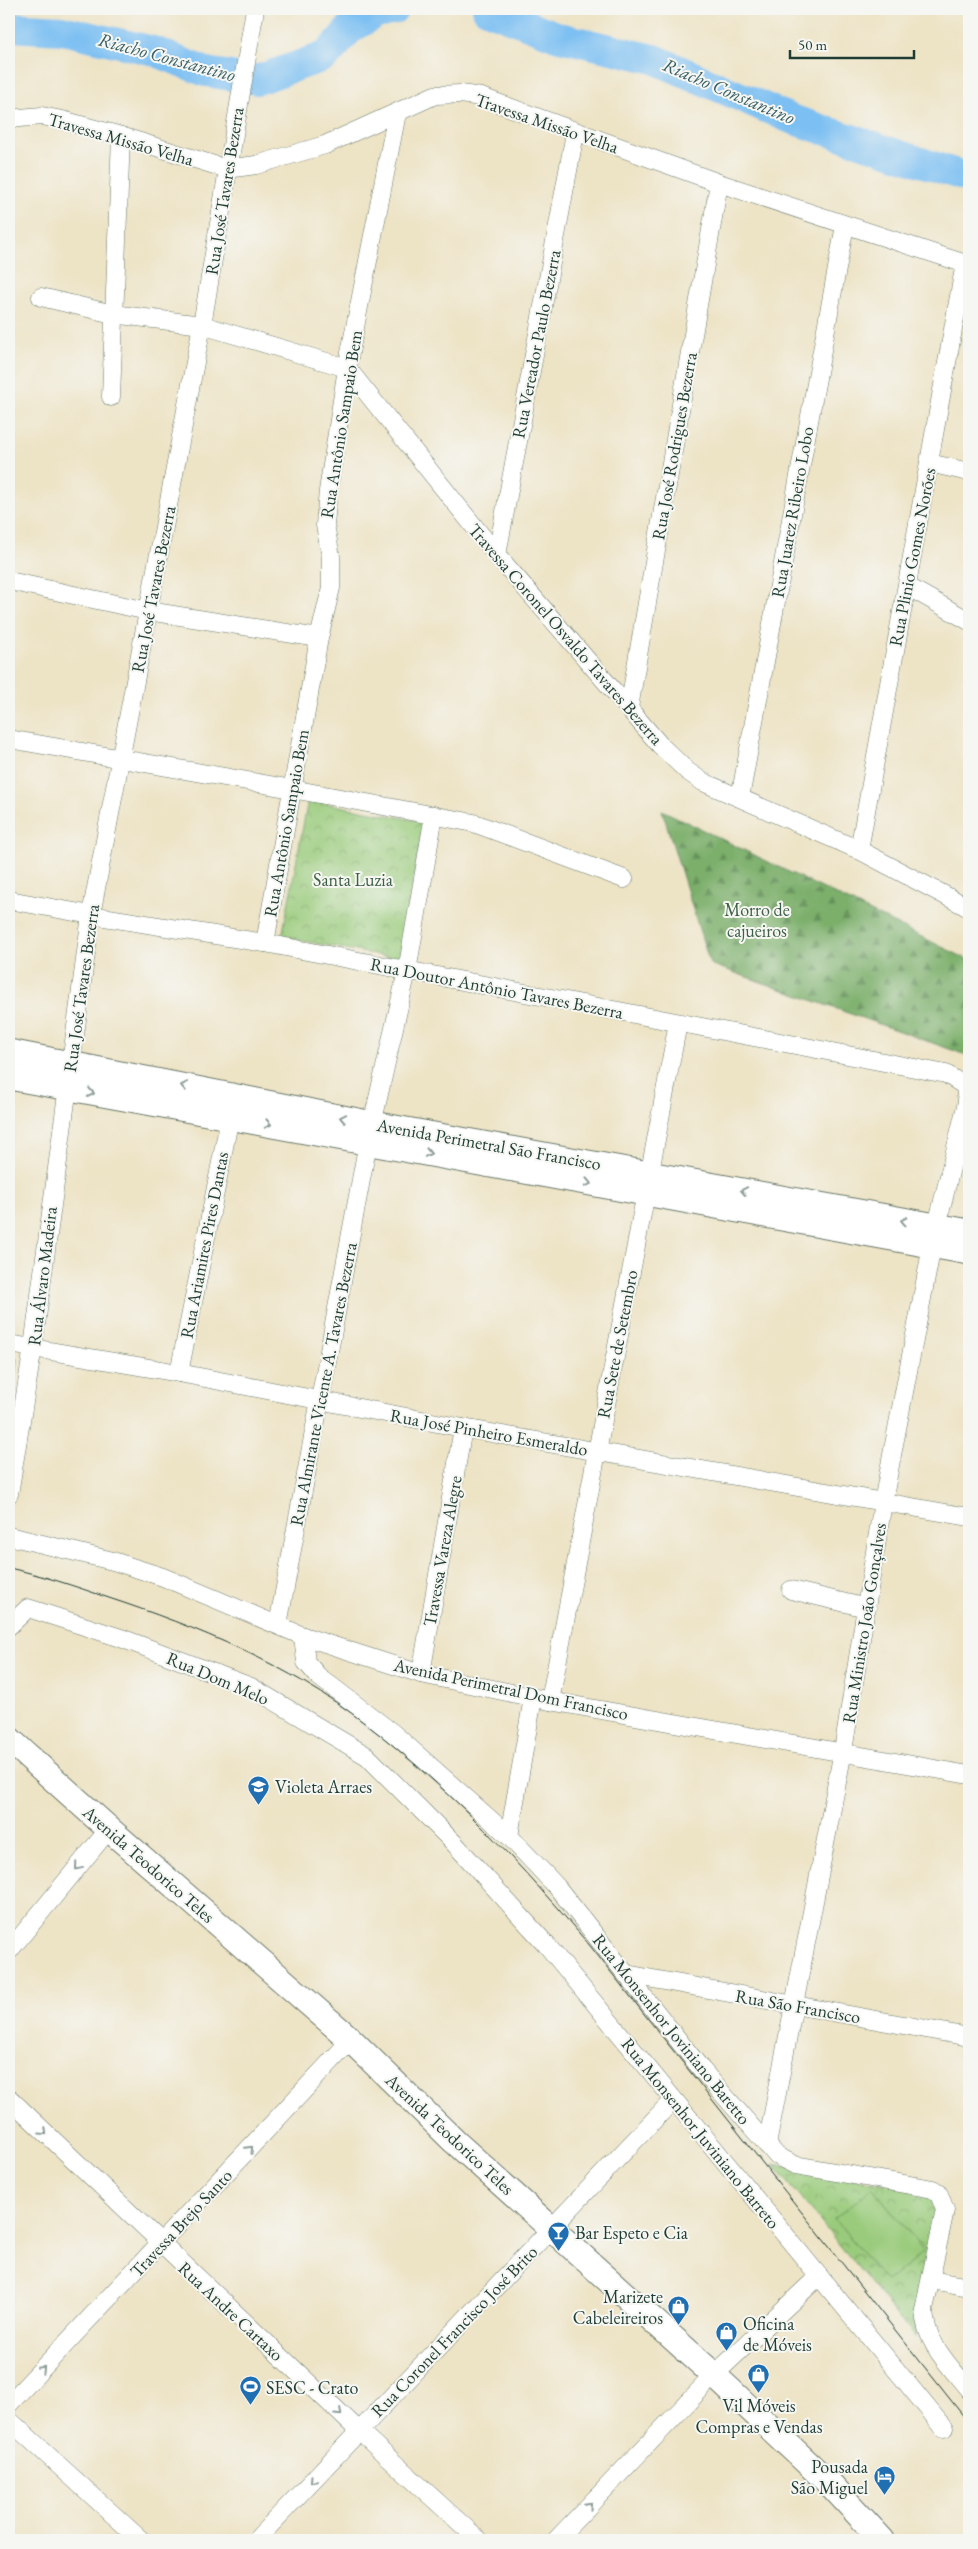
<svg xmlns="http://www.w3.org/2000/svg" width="978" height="2549" viewBox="0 0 978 2549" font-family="'EB Garamond',serif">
<defs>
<pattern id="grass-dots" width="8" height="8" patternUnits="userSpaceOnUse" patternTransform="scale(1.25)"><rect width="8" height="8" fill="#9acb7b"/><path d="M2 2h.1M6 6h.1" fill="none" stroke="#7da666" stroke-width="1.8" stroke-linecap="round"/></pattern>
<pattern id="forest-firs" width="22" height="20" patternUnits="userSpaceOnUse" patternTransform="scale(1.25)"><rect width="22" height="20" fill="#7baf6b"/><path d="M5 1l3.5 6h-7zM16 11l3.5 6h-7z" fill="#649059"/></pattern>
<pattern id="park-crowns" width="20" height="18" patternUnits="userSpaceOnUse" patternTransform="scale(1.25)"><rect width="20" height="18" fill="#9acb7b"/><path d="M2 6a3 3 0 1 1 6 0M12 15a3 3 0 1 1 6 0" fill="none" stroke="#7da666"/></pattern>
</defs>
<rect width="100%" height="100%" fill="#f6f6f2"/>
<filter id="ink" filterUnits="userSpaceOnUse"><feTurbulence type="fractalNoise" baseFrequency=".02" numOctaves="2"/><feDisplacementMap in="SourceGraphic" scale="10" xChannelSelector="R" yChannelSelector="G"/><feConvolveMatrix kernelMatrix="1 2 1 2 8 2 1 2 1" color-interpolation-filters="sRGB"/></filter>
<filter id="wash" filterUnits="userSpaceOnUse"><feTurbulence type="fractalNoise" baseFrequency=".0096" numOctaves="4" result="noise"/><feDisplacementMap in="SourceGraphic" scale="20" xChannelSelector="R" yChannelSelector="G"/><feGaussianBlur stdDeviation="1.12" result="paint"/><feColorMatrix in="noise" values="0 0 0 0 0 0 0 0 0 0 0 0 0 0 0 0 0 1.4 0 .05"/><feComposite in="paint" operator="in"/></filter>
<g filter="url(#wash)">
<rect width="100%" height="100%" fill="#ede3c5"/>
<path fill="url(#grass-dots)" stroke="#5c8458" d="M9,1357L17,1359L9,1411Z"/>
<path fill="url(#forest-firs)" stroke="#4d7650" d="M662,810L969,960V1056L710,964Z"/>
<g fill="url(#park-crowns)" stroke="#5c8458">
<path d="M308,800L424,822L399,959L282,937Z"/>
<path d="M773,2164L932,2192L942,2210L916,2338Z"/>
</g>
<path fill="#9acb7b" stroke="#5c8458" d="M872,2187L924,2251L886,2282L834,2219Z"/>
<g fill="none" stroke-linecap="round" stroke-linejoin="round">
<g stroke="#7bbff2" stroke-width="30">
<path d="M487,9L559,37L654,59L791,119L969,178"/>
<path d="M9,27L62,30L154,51L206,72L257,80L326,56L349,30L376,13L394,9"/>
</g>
</g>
</g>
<g filter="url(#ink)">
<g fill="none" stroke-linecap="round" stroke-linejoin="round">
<defs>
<g id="street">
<path d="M9,119L42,116L62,120L121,136L227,169L256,165L325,145L435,95L461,94L481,97L719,183L969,265"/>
<path d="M41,297L113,314L202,325L347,368L497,555L660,745L687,771L703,782L859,850L969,908"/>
<path d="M111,397L121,136"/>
<path d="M929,463L969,472"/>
<path d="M497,555L575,133"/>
<path d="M9,581L148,611L319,638"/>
<path d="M907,586L969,621"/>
<path d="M629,708L719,183"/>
<path d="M9,739L292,789L474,823L624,879"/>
<path d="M740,798L845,225"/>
<path d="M859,850L965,263"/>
<path d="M9,900L91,915L265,943L946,1074L965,1086L967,1102L932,1246L883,1502L843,1751L767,2145"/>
<path d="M265,943L319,638L331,588V557L325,525L328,491L347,368L397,113"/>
<path d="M9,1344L179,1373L463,1428L969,1517"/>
<path d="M179,1373L230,1117"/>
<path d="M9,1494L33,1347L91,915L202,325L255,9"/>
<path d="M9,1536L113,1561L163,1577L303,1636L421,1674L550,1701L969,1775"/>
<path d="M791,1590L867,1608"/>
<path d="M278,1625L368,1142L407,971L434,815"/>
<path d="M9,1626L28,1608L121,1638L251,1687L367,1756L453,1842L545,1943L944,2428"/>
<path d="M303,1636L306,1662L318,1676L394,1734L509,1836L557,1887L702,2070L777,2156L795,2165L933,2189L939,2194L945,2210L924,2310C925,2343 950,2366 969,2390"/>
<path d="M421,1674L463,1428"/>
<path d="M550,1701L678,1023"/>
<path d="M509,1836L533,1698"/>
<path d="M9,1951L109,1829"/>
<path d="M626,1974L969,2037"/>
<path d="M9,2098L359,2431L479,2540"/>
<path d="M931,2280L969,2287"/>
<path d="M9,2404L351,2040"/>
<path d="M9,2420L141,2540"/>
<path d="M256,2540L673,2100"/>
<path d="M556,2540L714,2375L819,2276"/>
</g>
<g id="secondary">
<path d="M9,1052L373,1124L969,1232"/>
<path d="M9,1077L969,1252"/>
<path d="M9,1739L109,1829L351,2040L454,2141L714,2375L832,2486L882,2540"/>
</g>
</defs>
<use href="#street" stroke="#677767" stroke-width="19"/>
<use href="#secondary" stroke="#677767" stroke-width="27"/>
<use href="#street" stroke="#fff" stroke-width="18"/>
<use href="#secondary" stroke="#fff" stroke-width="25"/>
<path stroke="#1f3d34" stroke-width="1" d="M9,1568C42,1575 74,1586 106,1597C197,1627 290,1665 366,1724C451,1789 522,1866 591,1947L969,2423"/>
</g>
<defs><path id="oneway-chevron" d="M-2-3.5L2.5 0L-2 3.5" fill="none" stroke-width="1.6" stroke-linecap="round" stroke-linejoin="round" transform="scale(1.25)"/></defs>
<g stroke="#8f9e9a">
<use href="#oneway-chevron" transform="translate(184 1086) rotate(-169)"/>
<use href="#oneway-chevron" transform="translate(91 1093) rotate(10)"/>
<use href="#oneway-chevron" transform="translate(343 1118) rotate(-169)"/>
<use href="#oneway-chevron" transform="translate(268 1124) rotate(10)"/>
<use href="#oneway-chevron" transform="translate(428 1153) rotate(11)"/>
<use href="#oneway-chevron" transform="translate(588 1183) rotate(11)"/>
<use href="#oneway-chevron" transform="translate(744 1191) rotate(-169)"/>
<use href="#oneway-chevron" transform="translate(904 1221) rotate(-169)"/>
<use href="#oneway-chevron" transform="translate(78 1867) rotate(130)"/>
<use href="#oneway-chevron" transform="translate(44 2132) rotate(44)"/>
<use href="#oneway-chevron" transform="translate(250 2149) rotate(-47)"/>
<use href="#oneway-chevron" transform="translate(42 2369) rotate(-46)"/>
<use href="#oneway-chevron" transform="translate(339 2413) rotate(43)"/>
<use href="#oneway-chevron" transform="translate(313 2480) rotate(133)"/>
<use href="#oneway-chevron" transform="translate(589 2505) rotate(-46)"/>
</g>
</g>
<defs>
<symbol id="school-pin" viewBox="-11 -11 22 30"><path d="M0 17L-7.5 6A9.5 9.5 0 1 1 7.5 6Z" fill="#1f6fb2" stroke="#f6f6f2"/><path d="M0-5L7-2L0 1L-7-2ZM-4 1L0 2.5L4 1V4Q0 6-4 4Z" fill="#fff"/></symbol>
<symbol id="bar-pin" viewBox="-11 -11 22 30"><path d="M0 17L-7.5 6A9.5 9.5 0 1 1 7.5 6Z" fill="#1f6fb2" stroke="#f6f6f2"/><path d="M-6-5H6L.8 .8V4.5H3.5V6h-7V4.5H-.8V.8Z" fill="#fff"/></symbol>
<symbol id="shop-pin" viewBox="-11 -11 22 30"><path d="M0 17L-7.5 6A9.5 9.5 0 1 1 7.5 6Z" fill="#1f6fb2" stroke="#f6f6f2"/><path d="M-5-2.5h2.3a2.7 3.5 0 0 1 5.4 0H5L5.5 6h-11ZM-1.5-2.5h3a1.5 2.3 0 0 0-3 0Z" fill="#fff"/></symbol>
<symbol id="stadium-pin" viewBox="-11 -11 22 30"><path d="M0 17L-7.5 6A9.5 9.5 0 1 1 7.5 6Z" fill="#1f6fb2" stroke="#f6f6f2"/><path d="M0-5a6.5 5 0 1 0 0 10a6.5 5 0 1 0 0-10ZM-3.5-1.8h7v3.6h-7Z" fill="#fff"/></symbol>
<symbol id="hotel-pin" viewBox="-11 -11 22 30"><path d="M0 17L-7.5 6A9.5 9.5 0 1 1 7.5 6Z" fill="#1f6fb2" stroke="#f6f6f2"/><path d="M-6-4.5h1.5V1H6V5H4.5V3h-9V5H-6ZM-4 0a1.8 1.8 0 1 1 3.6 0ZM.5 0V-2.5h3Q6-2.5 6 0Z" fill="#fff"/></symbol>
</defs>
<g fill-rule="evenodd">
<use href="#school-pin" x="246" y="1774" width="25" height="34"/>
<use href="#bar-pin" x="546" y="2220" width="25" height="34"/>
<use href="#shop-pin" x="666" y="2294" width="25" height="34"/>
<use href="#shop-pin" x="714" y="2320" width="25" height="34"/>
<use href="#shop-pin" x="746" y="2362" width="25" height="34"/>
<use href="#stadium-pin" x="238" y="2374" width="25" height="34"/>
<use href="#hotel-pin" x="872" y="2464" width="25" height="34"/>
</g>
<g text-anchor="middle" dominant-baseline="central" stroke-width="4" stroke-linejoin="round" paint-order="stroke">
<g font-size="18" fill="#1f3d34" stroke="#f6f6f2">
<text transform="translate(547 123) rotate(19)">Travessa Missão Velha</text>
<text transform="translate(121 139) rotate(16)">Travessa Missão Velha</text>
<text transform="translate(224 191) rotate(-81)">Rua José Tavares Bezerra</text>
<text transform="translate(536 344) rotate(-79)">Rua Vereador Paulo Bezerra</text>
<text transform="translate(341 424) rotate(-81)">Rua Antônio Sampaio Bem</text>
<text transform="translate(674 446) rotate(-80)">Rua José Rodrigues Bezerra</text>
<text transform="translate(792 512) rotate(-80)">Rua Juarez Ribeiro Lobo</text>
<text transform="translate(912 557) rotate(-79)">Rua Plinio Gomes Norões</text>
<text transform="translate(153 589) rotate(-79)">Rua José Tavares Bezerra</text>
<text transform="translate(566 634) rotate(49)">Travessa Coronel Osvaldo Tavares Bezerra</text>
<text transform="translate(286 823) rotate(-80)">Rua Antônio Sampaio Bem</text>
<text transform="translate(81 988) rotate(-82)">Rua José Tavares Bezerra</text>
<text transform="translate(497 988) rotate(11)">Rua Doutor Antônio Tavares Bezerra</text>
<text transform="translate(489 1144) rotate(10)">Avenida Perimetral São Francisco</text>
<text transform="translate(204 1245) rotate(-79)">Rua Ariamires Pires Dantas</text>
<text transform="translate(42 1276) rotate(-83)">Rua Álvaro Madeira</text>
<text transform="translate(617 1344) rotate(-79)">Rua Sete de Setembro</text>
<text transform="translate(323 1384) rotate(-79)">Rua Almirante Vicente A. Tavares Bezerra</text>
<text transform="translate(489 1432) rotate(10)">Rua José Pinheiro Esmeraldo</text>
<text transform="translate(442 1551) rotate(-80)">Travessa Vareza Alegre</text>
<text transform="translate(864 1623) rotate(-81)">Rua Ministro João Gonçalves</text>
<text transform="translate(218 1678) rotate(23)">Rua Dom Melo</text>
<text transform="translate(511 1689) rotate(12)">Avenida Perimetral Dom Francisco</text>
<text transform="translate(149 1864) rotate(41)">Avenida Teodorico Teles</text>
<text transform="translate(798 2006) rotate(10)">Rua São Francisco</text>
<text transform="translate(672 2029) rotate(51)">Rua Monsenhor Joviniano Baretto</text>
<text transform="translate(701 2133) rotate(51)">Rua Monsenhor Juviniano Barreto</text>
<text transform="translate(450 2134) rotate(43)">Avenida Teodorico Teles</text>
<text transform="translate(181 2223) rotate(-47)">Travessa Brejo Santo</text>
<text transform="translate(231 2311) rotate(43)">Rua Andre Cartaxo</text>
<text transform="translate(454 2331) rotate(-46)">Rua Coronel Francisco José Brito</text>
</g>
<g font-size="18" fill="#3e6046" stroke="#f6f6f2">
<text x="353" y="879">Santa Luzia</text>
<text x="757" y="909">Morro de<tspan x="757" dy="21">cajueiros</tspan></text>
</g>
<g font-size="18" fill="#1f3d34" stroke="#f6f6f2" text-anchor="start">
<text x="275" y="1786">Violeta Arraes</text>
<text x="575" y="2232">Bar Espeto e Cia</text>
<text x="663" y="2296" text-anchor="end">Marizete<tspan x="663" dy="21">Cabeleireiros</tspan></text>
<text x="743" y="2323">Oficina<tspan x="743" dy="21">de Móveis</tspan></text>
<text x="266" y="2387">SESC - Crato</text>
<text x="759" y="2405" text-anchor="middle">Vil Móveis<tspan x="759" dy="21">Compras e Vendas</tspan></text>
<text x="868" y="2466" text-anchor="end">Pousada<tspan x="868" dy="21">São Miguel</tspan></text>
</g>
<g font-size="19" font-style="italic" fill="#365e64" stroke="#f6f6f2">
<text transform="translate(167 57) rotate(15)">Riacho Constantino</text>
<text transform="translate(729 91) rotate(23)">Riacho Constantino</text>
</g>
</g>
<rect width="978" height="2549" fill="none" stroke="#f6f6f2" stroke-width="30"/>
<path d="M790 50v8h124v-8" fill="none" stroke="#1f3d34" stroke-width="2.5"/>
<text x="798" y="50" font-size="15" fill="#1f3d34" stroke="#f6f6f2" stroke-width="4" paint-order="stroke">50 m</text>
</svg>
